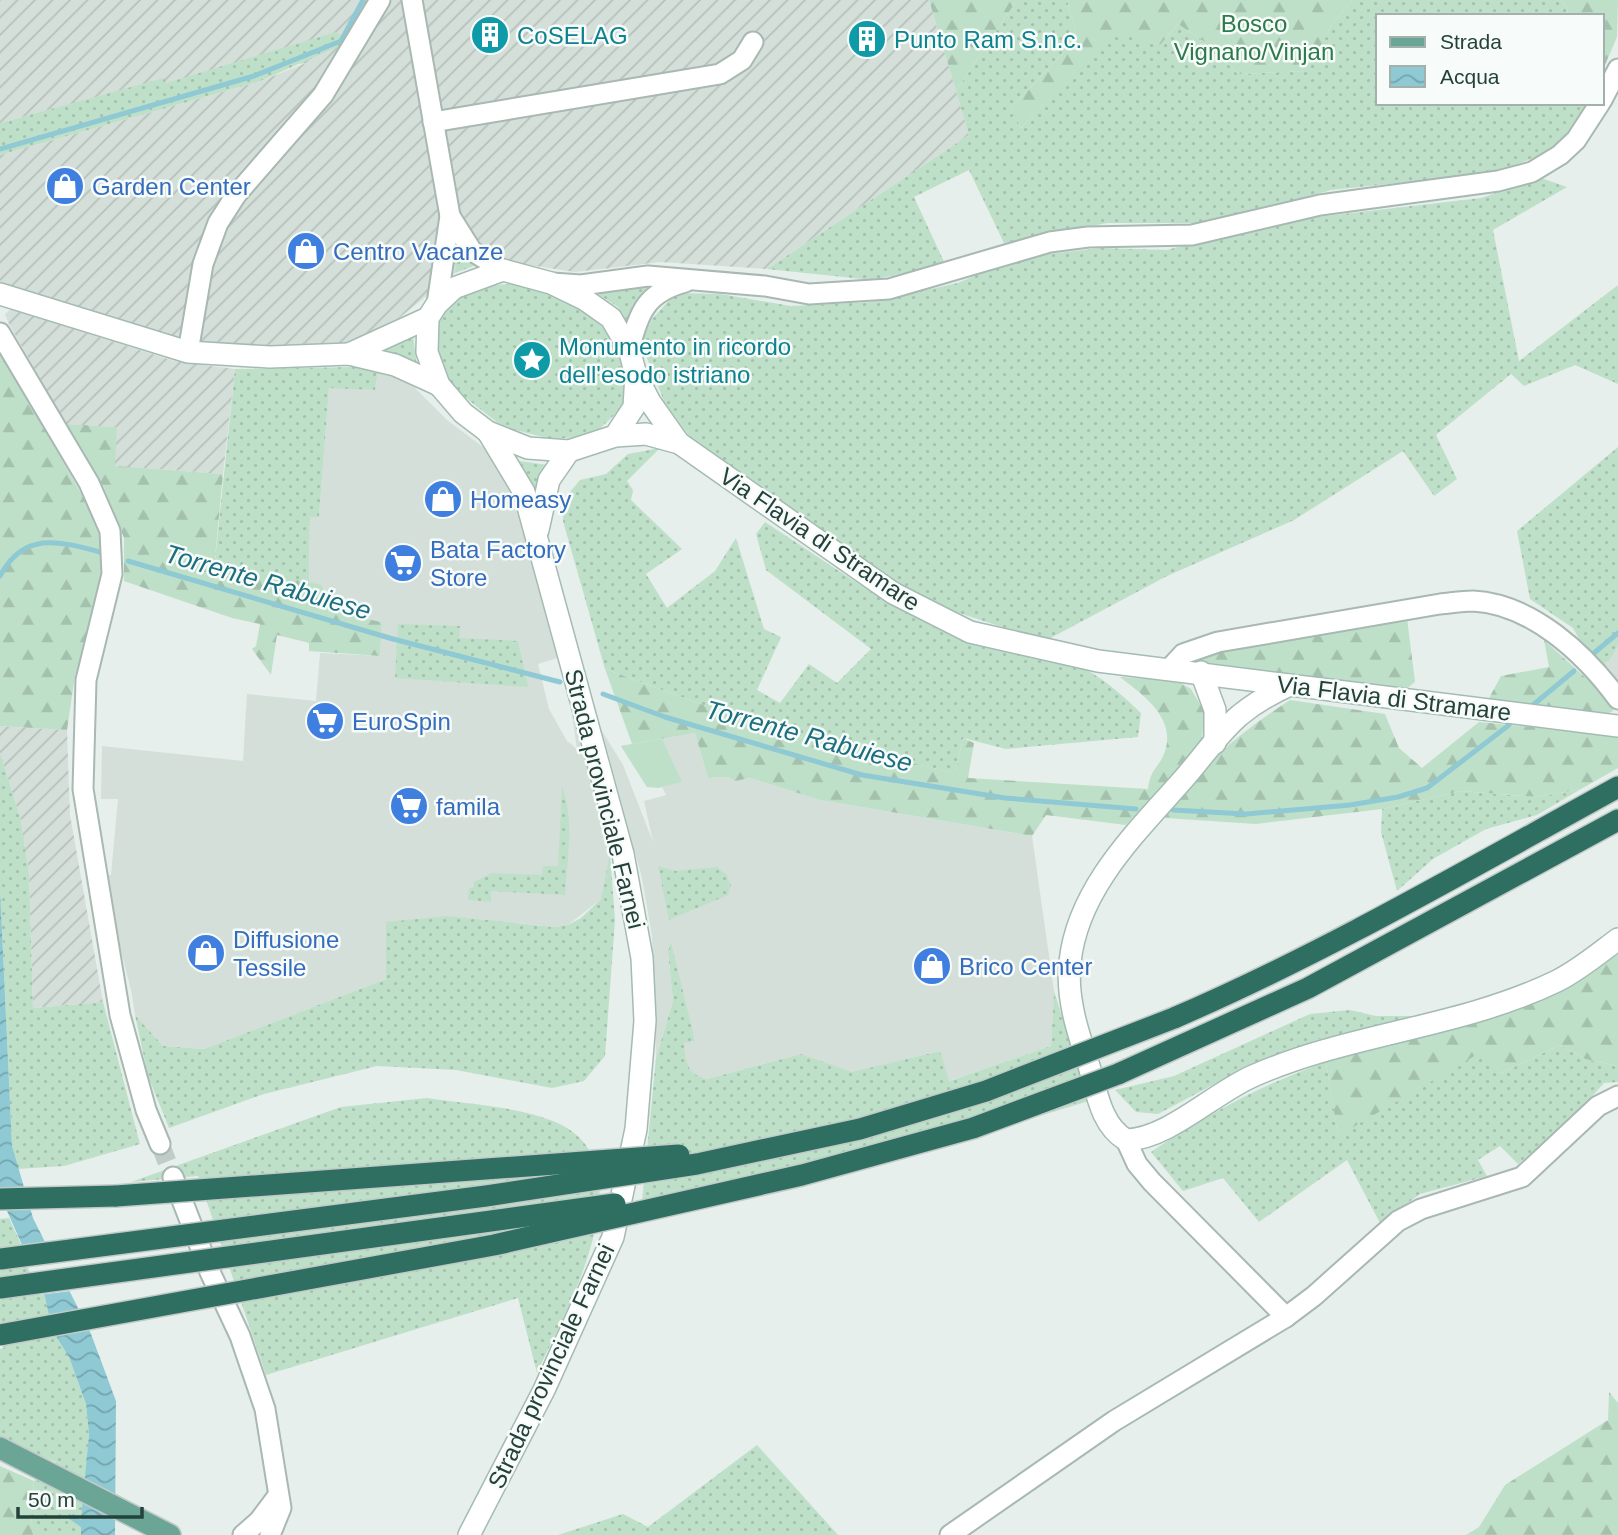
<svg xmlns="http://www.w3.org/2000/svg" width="1618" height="1535" viewBox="0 0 1618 1535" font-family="Arial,sans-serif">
<defs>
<pattern id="industrial-furrows" width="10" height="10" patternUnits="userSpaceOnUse" patternTransform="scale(1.75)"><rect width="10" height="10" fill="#d4dfda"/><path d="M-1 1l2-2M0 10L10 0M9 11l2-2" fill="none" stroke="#b6c1bc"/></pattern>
<pattern id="grass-dots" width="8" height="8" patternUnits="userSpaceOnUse" patternTransform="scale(1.75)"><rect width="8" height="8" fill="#bfe0c8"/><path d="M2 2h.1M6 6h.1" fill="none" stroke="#a4c1ad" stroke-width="1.8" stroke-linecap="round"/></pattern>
<pattern id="forest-firs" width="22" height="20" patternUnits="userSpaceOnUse" patternTransform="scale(1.75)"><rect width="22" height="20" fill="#bfe0c8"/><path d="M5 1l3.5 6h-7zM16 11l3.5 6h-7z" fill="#a4c1ad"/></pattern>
<pattern id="water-waves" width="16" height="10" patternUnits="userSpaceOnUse" patternTransform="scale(1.75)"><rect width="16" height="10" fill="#8ec9d4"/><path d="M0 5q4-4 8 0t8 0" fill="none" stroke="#74a5ad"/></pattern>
</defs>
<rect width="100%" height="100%" fill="#e6efeb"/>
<g fill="#d4dfda">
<path d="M378,371L407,380L447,420L487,450L511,485L557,658L538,664L549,709L567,741L577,749L571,708L599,796L610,854L607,883L601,899L568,925L553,927L519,923L386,922V979L204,1049L163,1046L135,1015L131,990L102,876L111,875L118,799H101L102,746L243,761L247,694L316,701L320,653L380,656L382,622L363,619L346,610L333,603L322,585L309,584L310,517L319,516L329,387L375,390Z"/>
<path d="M1618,646V690L1596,669L1610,660Z"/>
<path d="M602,731L623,765L653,842L644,801L666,795L662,787H647L621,746L695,733L708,778L728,777L735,781L750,778L820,800L1032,836L1054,991L1051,1046L948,1081L939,1051L852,1073L801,1054L707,1079L694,1076L686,1065L684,1043L695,1040L668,952L673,1001L656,1058L652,936L642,878Z"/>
</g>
<g fill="url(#industrial-furrows)">
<path d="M0,0H929L969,135L767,269L661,262L575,272L497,260L476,265L457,243L455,273L383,331L349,343L258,347L197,342L93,313L0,282V155L258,82L306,63L166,83L163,79L0,123Z"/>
<path d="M11,309L174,361L235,369L223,474L114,466L116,427L66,424L9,324L5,314Z"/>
<path d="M0,726L67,730L70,815L103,1002L33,1008L29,874L21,821L0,752Z"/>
</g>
<g fill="url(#grass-dots)">
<path d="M1017,0H1067L1077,38L1011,108L1021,128L1112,31L1160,45L1178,24L1211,46L1238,74L1307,71L1331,26L1352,0H1561L1568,9L1567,16H1378V103L1588,105L1554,150L1495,173L1331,190L1211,223H1107L1004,243L969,170L914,197L945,264L872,280L767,269L969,135L956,91Z"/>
<path d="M336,32L351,41L258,82L0,155V123L164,78L166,83Z"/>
<path d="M1541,178L1567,187L1493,230L1519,361L1618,285V384L1575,365L1524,386L1511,374L1436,435L1457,479L1434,496L1403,451L1294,520L1167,576L1045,641L950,610L873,570L690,437L664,401L641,343L652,319L676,293L720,294L791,306L871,302L958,283L1016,258L1100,248L1167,250L1227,233L1317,217L1481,198Z"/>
<path d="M456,242L476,265L455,273Z"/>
<path d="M652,283L637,304L629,325L618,307L593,291Z"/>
<path d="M511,284C527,288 545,290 560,296C607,315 624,354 629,401L592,436L551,439L503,427L452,387L435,348L437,327L452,300L479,286Z"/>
<path d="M413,336L417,366L378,353Z"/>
<path d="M354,367L378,371L375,390L329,388L319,517H310L309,584L249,570L240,586L213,579L235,369Z"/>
<path d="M1618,447V646L1610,660L1596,669L1573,628L1530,599L1517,531Z"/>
<path d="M660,448L627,481L633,490L631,500L682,549L646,574L667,608L715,571L736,538L764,629L781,637L757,690L780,703L809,664L837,683L871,649L766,570L756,534L765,522C822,559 877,599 938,629C981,650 1022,650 1067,662C1095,670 1120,693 1141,713L1138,737L1006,749L963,738L955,773L774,731L605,669L563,521L564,499L580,480L606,474L628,454Z"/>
<path d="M519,461L548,465L535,493Z"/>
<path d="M398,624L460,626L459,638L518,641L528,687L395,678Z"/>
<path d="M0,752L21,821L29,874L33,1008L103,1002L140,1144L64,1166L17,1169L12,1146L0,888Z"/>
<path d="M562,787C575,820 567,860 565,895L491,891V902L468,900L469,887L473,888L474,882L492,873L542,875L543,866H558Z"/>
<path d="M1581,789L1537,815L1486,829L1433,859L1397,891L1381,832L1382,809L1461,791L1537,797Z"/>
<path d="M610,854L615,920L605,1056L584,1081L552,1088L456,1070L377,1066L264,1094L169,1128L148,1076L135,1015L163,1046L204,1049L386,979V922L447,916L553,927L568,925L581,918L601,899Z"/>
<path d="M658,866L675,871L717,867L727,875L731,885L728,895L669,920Z"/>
<path d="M671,942L695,1041L684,1043C686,1062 686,1074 707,1079L801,1054L852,1072L940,1051L949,1081L1051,1046L1054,991L1089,1101L850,1174L640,1221L656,1058L673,1001L668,952Z"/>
<path d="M1350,1010L1376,1016H1428L1320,1039L1254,1063L1158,1114L1136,1112L1115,1090L1174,1076L1310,1014Z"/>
<path d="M1560,1045L1585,1059L1618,1066V1082L1604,1083L1571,1120L1518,1164L1500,1146L1478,1160L1487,1176L1420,1194L1380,1223L1347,1160L1259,1222L1223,1178L1183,1191L1151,1152C1206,1115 1263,1084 1326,1062L1338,1135L1483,1050L1501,1073Z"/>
<path d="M427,1098C468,1104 514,1106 553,1121C653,1160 565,1312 537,1373L518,1298L266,1375L198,1176L131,1182L341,1107Z"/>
<path d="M9,1218L45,1297L52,1330L69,1357L86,1404L89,1434L81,1535H33L31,1513L34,1481L51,1472L56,1462L0,1440V1349L4,1348L0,1337V1219Z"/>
<path d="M757,1445L838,1535H558L623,1514L648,1527Z"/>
</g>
<g fill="url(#forest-firs)">
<path d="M929,0H1017L956,91Z"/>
<path d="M1067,0H1352L1331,26L1308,71L1238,74L1211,46L1178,24L1160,45L1112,32L1021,128L1011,108L1077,38Z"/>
<path d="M1561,0H1618L1617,37L1602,72V16H1567L1568,9Z"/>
<path d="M0,351L103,532L107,574L75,676L67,730L0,726Z"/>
<path d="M66,424L117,427L115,466L223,474L213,579L240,586L248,570L322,585C332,610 358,618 382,622L380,656L309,651V643L277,635L271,675L252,649L256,646L260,624L232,618L124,581V538L104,488Z"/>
<path d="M1407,618L1415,682L1405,690L1195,661L1212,648Z"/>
<path d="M1544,640L1610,700L1613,711L1607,714L1488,700L1501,676L1549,667Z"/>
<path d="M605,669L774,731L955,773L963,738L974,743L968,778L1148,789C1151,768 1157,770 1164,754C1178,719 1143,695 1120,677L1177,681L1191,689L1204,711L1202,744L1126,825L1046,815L1032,836L820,800L750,778L735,781L728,777L708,778L695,733L632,744Z"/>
<path d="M1290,700L1385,714L1399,748L1422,768L1479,722L1618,735V768L1581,789L1537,797L1461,791L1382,809L1256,824L1165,818C1200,765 1238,734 1290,700Z"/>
<path d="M1618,954V1066L1585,1059L1560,1045L1501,1073L1483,1051L1338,1136L1326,1062L1512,1006L1563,986Z"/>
<path d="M1609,1392L1618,1403V1535H1466L1479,1527L1505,1485L1608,1420Z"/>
<path d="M0,1466L34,1481L31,1513L33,1535H0Z"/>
</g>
<path fill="#bfe0c8" d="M662,739L682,782L658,788L647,787L621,746Z"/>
<path fill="url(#water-waves)" d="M0,888L12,1146L33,1218L91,1334L116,1401L115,1535H81V1527L68,1518L69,1514L81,1520L89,1434L86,1404L69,1357L52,1330L45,1297L0,1195Z"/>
<path fill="#e6efeb" d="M49,1243L71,1291L40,1295L18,1246Z"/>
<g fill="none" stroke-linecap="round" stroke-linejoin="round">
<g stroke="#8ec9d4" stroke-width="5">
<path d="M0,149L254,76L341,41L363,0"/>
<path d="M128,561L393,639L560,682"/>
<path d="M0,576C24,531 59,541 100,552"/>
<path d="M1594,653L1618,633"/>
<path d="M603,694L665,717L862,775L1005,798L1136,809"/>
<path d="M1533,705L1574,671"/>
<path d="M1173,810L1246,814L1350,805L1398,797L1427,788L1509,725"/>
</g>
<path stroke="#bfccc8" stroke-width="19" stroke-dasharray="19 10" stroke-linecap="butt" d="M160,1144L173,1177"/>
<defs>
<g id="street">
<path d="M412,0L450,216L437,304"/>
<path d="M1602,100L1618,69"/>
<path d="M433,122L720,74L742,60L753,42"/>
<path d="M450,216L472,251L503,270"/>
<path d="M552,283L581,285L648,276L765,286L809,294L889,289L1050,242L1088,237L1192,235L1320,205L1498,181L1532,172L1560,155L1576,140L1600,103"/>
<path d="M0,333L89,483L110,531L112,574L86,680L83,789L120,1015L146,1110L160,1144"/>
<path d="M629,349C640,312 645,293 685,282"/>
<path d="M188,352L203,264L218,223L236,195L323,95L380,0"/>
<path d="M1170,668L1183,654L1218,642L1440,604C1451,603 1462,601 1473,601C1532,604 1585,654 1618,699"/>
<path d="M1126,1140L1137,1164L1152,1182L1286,1317"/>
<path d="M173,1177L210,1272L240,1336L265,1409L281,1508L270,1535"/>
<path d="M243,1535L259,1521L277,1497"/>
<path d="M950,1535L1114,1421L1286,1317L1314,1296L1398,1221L1421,1209L1522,1177L1598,1106L1618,1096"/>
</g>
<g id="secondary">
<path d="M0,294L188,352L270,357L349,354L395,365L439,385"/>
<path d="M349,354L428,318"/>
<path d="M636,375L634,407L615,436L569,451L528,448L488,432L463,413L439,385L427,352L428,318L437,304L454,288L503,270L551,283L584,299L611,318L629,349L636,375L650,402L679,443L893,593L970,632L1098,661L1618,726"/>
<path d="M615,436L646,434L679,443"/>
<path d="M538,530L549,480L569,451"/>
<path d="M1201,672L1215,710V743"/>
<path d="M1290,685C1272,693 1256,702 1240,715C1220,732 1204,755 1187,775C1140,829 1078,886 1070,962C1066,998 1078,1033 1089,1066C1097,1093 1101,1125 1126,1140C1168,1139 1214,1093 1253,1076C1350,1033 1460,1028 1557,981C1579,970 1598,954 1618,939"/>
<path d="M469,1535L544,1390L613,1237L636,1129L645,1021L642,958L623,854L524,492L488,432"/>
</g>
<path id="primary" d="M0,1448L170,1535"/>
<g id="highway">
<path d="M1174,1018C1327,952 1472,867 1618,787"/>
<path d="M1118,1074L1308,988L1618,820"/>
<path d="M0,1199L116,1196"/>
</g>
</defs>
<use href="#street" stroke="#a8b8b2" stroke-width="23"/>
<use href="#secondary" stroke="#a4bbb3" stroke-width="24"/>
<use href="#primary" stroke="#c2cac8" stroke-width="24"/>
<use href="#highway" stroke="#c2cac8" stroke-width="24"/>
<use href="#street" stroke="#fff" stroke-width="19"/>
<use href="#secondary" stroke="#fff" stroke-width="21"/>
<use href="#primary" stroke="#6aa596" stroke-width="21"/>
<use href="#highway" stroke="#2f6f62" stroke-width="21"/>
<defs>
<g id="highway-bridge">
<path d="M116,1196L679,1155"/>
<path d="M0,1259L486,1196L697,1164L860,1129L986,1091L1174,1018"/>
<path d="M0,1288L615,1204"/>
<path d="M0,1335L494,1245L802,1175L973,1128L1118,1074"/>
</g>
</defs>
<use href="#highway-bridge" stroke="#c2cac8" stroke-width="24" stroke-linecap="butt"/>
<use href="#highway-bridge" stroke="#2f6f62" stroke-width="21"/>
</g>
<defs>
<symbol id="building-disc" viewBox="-11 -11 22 22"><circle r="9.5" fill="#0f9aa8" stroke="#f7fbf9"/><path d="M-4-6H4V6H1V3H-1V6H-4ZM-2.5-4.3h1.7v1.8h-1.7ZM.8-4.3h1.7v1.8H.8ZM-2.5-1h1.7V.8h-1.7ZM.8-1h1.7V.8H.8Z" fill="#fff"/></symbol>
<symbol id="shop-disc" viewBox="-11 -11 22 22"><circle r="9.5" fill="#3f7fe0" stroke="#f7fbf9"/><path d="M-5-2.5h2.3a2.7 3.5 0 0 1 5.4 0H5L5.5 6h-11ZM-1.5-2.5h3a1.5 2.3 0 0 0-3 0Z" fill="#fff"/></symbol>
<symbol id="sight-disc" viewBox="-11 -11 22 22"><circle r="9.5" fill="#0f9aa8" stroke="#f7fbf9"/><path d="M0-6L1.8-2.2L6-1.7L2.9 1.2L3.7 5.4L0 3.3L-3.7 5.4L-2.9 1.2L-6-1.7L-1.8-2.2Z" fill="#fff"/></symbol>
<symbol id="supermarket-disc" viewBox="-11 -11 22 22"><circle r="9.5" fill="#3f7fe0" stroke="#f7fbf9"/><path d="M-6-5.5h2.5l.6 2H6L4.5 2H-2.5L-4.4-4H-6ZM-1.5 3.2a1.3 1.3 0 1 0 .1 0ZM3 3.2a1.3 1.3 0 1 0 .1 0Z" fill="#fff"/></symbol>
</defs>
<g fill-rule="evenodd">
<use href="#building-disc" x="468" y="13" width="44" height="44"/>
<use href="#building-disc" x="845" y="17" width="44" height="44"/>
<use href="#shop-disc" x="43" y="164" width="44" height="44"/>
<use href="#shop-disc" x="284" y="229" width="44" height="44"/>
<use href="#sight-disc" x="510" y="338" width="44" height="44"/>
<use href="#shop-disc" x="421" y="477" width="44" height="44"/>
<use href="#supermarket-disc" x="381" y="541" width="44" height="44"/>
<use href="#supermarket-disc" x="303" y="699" width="44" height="44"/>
<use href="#supermarket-disc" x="387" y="784" width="44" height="44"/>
<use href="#shop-disc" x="184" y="931" width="44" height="44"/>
<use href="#shop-disc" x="910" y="944" width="44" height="44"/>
</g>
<g text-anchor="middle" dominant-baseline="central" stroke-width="5" stroke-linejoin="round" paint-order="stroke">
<g font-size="24" fill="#2d7a4b" stroke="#f7fbf9">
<text x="1254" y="23">Bosco<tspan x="1254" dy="28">Vignano/Vinjan</tspan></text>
</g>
<g font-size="24" fill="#0d838f" stroke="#f7fbf9" text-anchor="start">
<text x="517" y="35">CoSELAG</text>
<text x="894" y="39">Punto Ram S.n.c.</text>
<text x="559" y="346">Monumento in ricordo<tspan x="559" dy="28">dell'esodo istriano</tspan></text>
</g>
<g font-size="24" fill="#366cbe" stroke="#f7fbf9" text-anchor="start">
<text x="92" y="186">Garden Center</text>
<text x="333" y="251">Centro Vacanze</text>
<text x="470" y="499">Homeasy</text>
<text x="430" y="549">Bata Factory<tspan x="430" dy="28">Store</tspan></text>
<text x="352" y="721">EuroSpin</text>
<text x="436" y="806">famila</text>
<text x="233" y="939">Diffusione<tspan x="233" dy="28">Tessile</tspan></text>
<text x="959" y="966">Brico Center</text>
</g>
<g font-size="24" fill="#24423a" stroke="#f7fbf9">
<text transform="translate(820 539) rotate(34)">Via Flavia di Stramare</text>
<text transform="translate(1394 698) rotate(7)">Via Flavia di Stramare</text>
<text transform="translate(605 799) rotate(76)">Strada provinciale Farnei</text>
<text transform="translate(551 1366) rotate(-65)">Strada provinciale Farnei</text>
</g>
<g font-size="26" font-style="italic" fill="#1c6f80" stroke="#f7fbf9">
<text transform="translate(268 582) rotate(16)">Torrente Rabuiese</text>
<text transform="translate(809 736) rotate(15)">Torrente Rabuiese</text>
</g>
</g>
<rect x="1376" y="14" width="228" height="91" fill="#f7fbf9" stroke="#a3b1ad" stroke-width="2"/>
<rect x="1390" y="37" width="35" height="10" fill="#6aa596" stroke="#a3b1ad" stroke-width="2"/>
<text x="1440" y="49" font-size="21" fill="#24423a">Strada</text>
<rect x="1390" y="66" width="35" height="21" fill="url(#water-waves)" stroke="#a3b1ad" stroke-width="2"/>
<text x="1440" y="84" font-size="21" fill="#24423a">Acqua</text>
<path d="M18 1507v10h124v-10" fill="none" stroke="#24423a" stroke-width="3.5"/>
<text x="28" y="1507" font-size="21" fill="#24423a" stroke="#f7fbf9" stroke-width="5" paint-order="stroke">50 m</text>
</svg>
